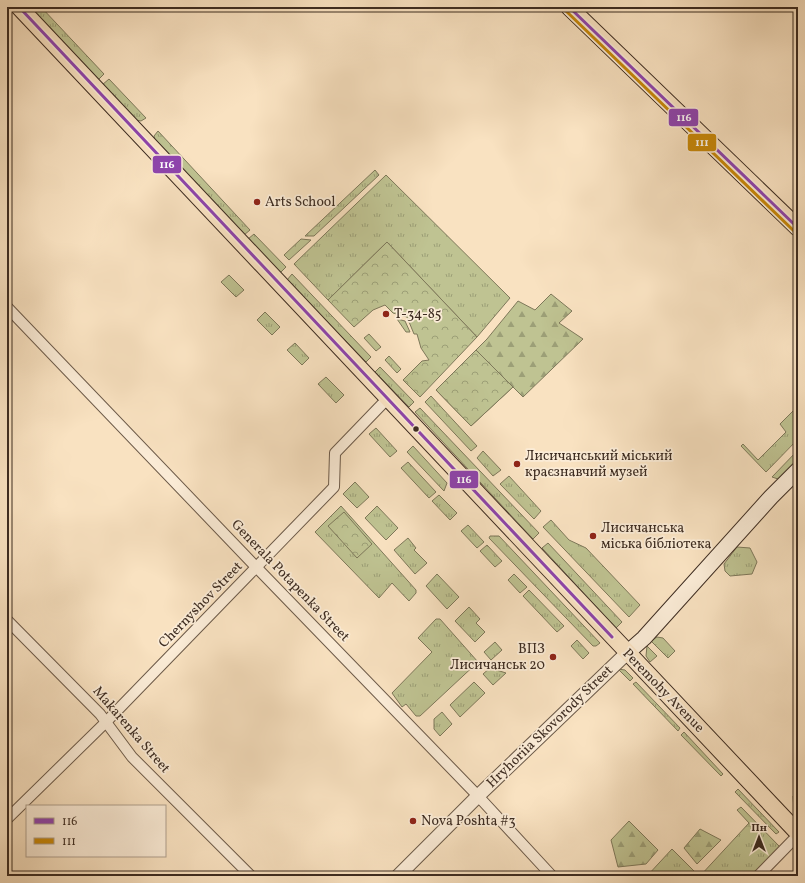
<svg xmlns="http://www.w3.org/2000/svg" width="805" height="883" viewBox="0 0 805 883" font-family="Vollkorn,serif">
<defs>
<pattern id="grass-tufts" width="24" height="20" patternUnits="userSpaceOnUse"><rect width="24" height="20" fill="#bfc392"/><path d="M3 7l-1-3M5 7V3M7 7l1-3M15 17l-1-3M17 17v-4M19 17l1-3" fill="none" stroke="#9c9f77"/></pattern>
<pattern id="forest-firs" width="22" height="20" patternUnits="userSpaceOnUse"><rect width="22" height="20" fill="#bfc392"/><path d="M5 1l3.5 6h-7zM16 11l3.5 6h-7z" fill="#9c9f77"/></pattern>
<pattern id="park-crowns" width="20" height="18" patternUnits="userSpaceOnUse"><rect width="20" height="18" fill="#bfc392"/><path d="M2 6a3 3 0 1 1 6 0M12 15a3 3 0 1 1 6 0" fill="none" stroke="#9c9f77"/></pattern>
</defs>
<rect width="100%" height="100%" fill="#f9e2c1"/>
<filter id="stains"><feTurbulence type="fractalNoise" baseFrequency=".005" numOctaves="4"/><feColorMatrix values="0 0 0 0 .2 0 0 0 0 .09 0 0 0 0 .02 0 0 0 .5 -.17"/></filter>
<radialGradient id="worn" r=".72"><stop offset=".6" stop-color="#630" stop-opacity="0"/><stop offset="1" stop-color="#630" stop-opacity=".3"/></radialGradient>
<g fill="url(#grass-tufts)" stroke="#7e785a">
<path d="M30,7H41L104,74L98,80Z"/>
<path d="M109,79L146,118L141,121L136,120L102,85Z"/>
<path d="M158,131L250,230L244,235L155,140L154,136Z"/>
<path d="M375,170L379,175L314,236H305Z"/>
<path d="M386,175L510,298L477,337L387,242L328,300L294,264Z"/>
<path d="M254,234L286,267L280,273L248,239Z"/>
<path d="M301,239L311,240L289,260L284,255Z"/>
<path d="M292,274L371,357L366,362L287,280Z"/>
<path d="M229,275L244,290L236,297L221,282Z"/>
<path d="M265,312L280,327L272,335L257,320Z"/>
<path d="M397,319L405,321L410,332H406Z"/>
<path d="M369,334L381,347L376,351L364,338Z"/>
<path d="M295,343L309,358L302,365L287,350Z"/>
<path d="M389,356L401,369L397,373L385,360Z"/>
<path d="M380,367L414,402L409,407L375,372Z"/>
<path d="M326,377L344,395L336,403L318,384Z"/>
<path d="M431,396L477,446L471,451L425,402Z"/>
<path d="M798,406V439L766,472L741,446L743,444L758,460L786,432L780,424Z"/>
<path d="M420,408L539,533L533,539L415,412Z"/>
<path d="M376,428L397,451L390,457L369,434Z"/>
<path d="M413,446L447,483L444,491L407,452Z"/>
<path d="M798,450V459L778,479L772,477Z"/>
<path d="M483,451L501,470L493,476L477,458Z"/>
<path d="M408,462L436,492L429,498L401,468Z"/>
<path d="M509,476L541,511L534,519L500,484Z"/>
<path d="M355,482L369,497L357,508L343,494Z"/>
<path d="M439,495L457,513L450,520L432,501Z"/>
<path d="M341,506L416,590V593L409,601L392,583L379,598L315,532Z"/>
<path d="M377,506L398,528L386,540L365,518Z"/>
<path d="M551,520L569,540L586,548L640,605L629,617L543,527Z"/>
<path d="M468,525L484,542L477,548L461,531Z"/>
<path d="M490,536H499L600,643L596,646H593L489,538Z"/>
<path d="M408,538L416,548L414,550L427,563L415,574L394,550Z"/>
<path d="M548,543L622,622L616,628L542,548Z"/>
<path d="M487,545L502,561L495,567L480,551Z"/>
<path d="M737,547L750,548L757,562L752,574L730,576L725,571L724,564Z"/>
<path d="M437,574L459,597L447,609L426,586Z"/>
<path d="M514,574L527,587L520,593L508,580Z"/>
<path d="M529,590L564,626L557,632L523,596Z"/>
<path d="M469,607L480,619L476,623L485,632L475,642L455,621Z"/>
<path d="M436,619H440L478,662L420,716H416L406,704L402,707L392,693L432,652L418,638Z"/>
<path d="M657,637L663,638L675,651L668,658L651,641Z"/>
<path d="M577,640L589,653L583,659L571,646Z"/>
<path d="M495,642L502,650L491,660L484,652Z"/>
<path d="M647,646L657,656L650,662L646,656Z"/>
<path d="M490,668L506,673L493,685L483,674Z"/>
<path d="M618,669L625,670L633,678L630,681Z"/>
<path d="M474,682L485,693L460,717L450,705Z"/>
<path d="M636,682L680,728L678,731L633,684Z"/>
<path d="M442,712L452,724L440,736L434,729V719Z"/>
<path d="M684,732L723,774L721,776L681,735Z"/>
<path d="M738,789L779,832L776,834L735,792Z"/>
<path d="M793,796L798,801V815L794,810Z"/>
<path d="M741,807L780,847L752,876H700L749,823L737,810Z"/>
<path d="M672,849L699,876H647Z"/>
</g>
<g fill="url(#forest-firs)" stroke="#7e785a">
<path d="M551,294L572,311L559,323L583,339L523,397L513,387L471,426L436,390L487,339L518,301L535,310Z"/>
<path d="M629,821L658,850L646,864L618,867L611,840Z"/>
<path d="M700,829L721,840L697,864L684,848Z"/>
</g>
<g fill="url(#park-crowns)" stroke="#7e785a">
<path d="M387,242L477,337L420,397L403,380L422,361L429,360L421,348L417,334H414L407,317L393,313L385,305L373,310L354,327L328,300Z"/>
<path d="M476,350L513,387L471,426L436,390Z"/>
<path d="M344,512L372,544L357,558L328,526Z"/>
</g>
<g fill="none" stroke-linecap="round" stroke-linejoin="round">
<defs>
<g id="minor">
<path d="M7,307L257,568L478,796L552,876"/>
<path d="M7,620L100,714L132,757L251,876"/>
<path d="M7,819L106,722L334,487L335,453L388,398"/>
<path d="M758,876L798,835"/>
</g>
<path id="tertiary" d="M398,876L478,796L627,653"/>
<path id="secondary" d="M627,653L644,638L771,497L798,470"/>
<g id="primary">
<path d="M19,7L798,833"/>
<path d="M569,7L798,228"/>
</g>
</defs>
<use href="#minor" stroke="#6c5a49" stroke-width="12"/>
<use href="#tertiary" stroke="#6c5a49" stroke-width="15"/>
<use href="#secondary" stroke="#3d2c21" stroke-width="17"/>
<use href="#primary" stroke="#3d2c21" stroke-width="18"/>
<use href="#minor" stroke="#fbecd7" stroke-width="10"/>
<use href="#tertiary" stroke="#fbecd7" stroke-width="13"/>
<use href="#secondary" stroke="#fbecd7" stroke-width="15"/>
<use href="#primary" stroke="#f9e2c1" stroke-width="16"/>
<defs>
<g id="bus-1">
<path d="M19,7L612,637"/>
<path d="M569,7L798,228"/>
</g>
<path id="bus-2" d="M566,11L795,232"/>
</defs>
<use href="#bus-1" stroke="#fbecd7" stroke-width="6"/>
<use href="#bus-2" stroke="#fbecd7" stroke-width="6"/>
<use href="#bus-1" stroke="#8e44ad" stroke-width="3"/>
<use href="#bus-2" stroke="#c88808" stroke-width="3"/>
</g>
<g fill="#8f2418" stroke="#fbecd7" stroke-width="1.5">
<circle cx="257" cy="202" r="4"/>
<circle cx="386" cy="314" r="4"/>
<circle cx="517" cy="464" r="4"/>
<circle cx="593" cy="536" r="4"/>
<circle cx="553" cy="657" r="4"/>
<circle cx="413" cy="821" r="4"/>
</g>
<circle fill="#3d2c21" stroke="#fbecd7" stroke-width="1.5" cx="416" cy="429" r="3.5"/>
<g text-anchor="middle" dominant-baseline="central" stroke-width="3.5" stroke-linejoin="round" paint-order="stroke">
<g font-size="14" fill="#3d2c21" stroke="#fbecd7" text-anchor="start">
<text x="265" y="202">Arts School</text>
<text x="394" y="314">Т-34-85</text>
<text x="525" y="456">Лисичанський міський<tspan x="525" dy="16">краєзнавчий музей</tspan></text>
<text x="601" y="528">Лисичанська<tspan x="601" dy="16">мiська бiблiотека</tspan></text>
<text x="545" y="649" text-anchor="end">ВПЗ<tspan x="545" dy="16">Лисичанськ 20</tspan></text>
<text x="421" y="821">Nova Poshta #3</text>
</g>
<g font-size="14" fill="#3d2c21" stroke="#fbecd7">
<text transform="translate(290 581) rotate(46)">Generala Potapenka Street</text>
<text transform="translate(201 605) rotate(-46)">Chernyshov Street</text>
<text transform="translate(663 691) rotate(46)">Peremohy Avenue</text>
<text transform="translate(550 727) rotate(-44)">Hryhoriia Skovorody Street</text>
<text transform="translate(131 730) rotate(49)">Makarenka Street</text>
</g>
</g>
<g stroke="#fbecd7" stroke-width="1.5">
<rect x="668" y="108" width="31" height="19" rx="4" fill="#8e44ad"/>
<rect x="687" y="133" width="30" height="19" rx="4" fill="#c88808"/>
<rect x="152" y="155" width="30" height="19" rx="4" fill="#8e44ad"/>
<rect x="449" y="470" width="30" height="19" rx="4" fill="#8e44ad"/>
</g>
<g font-size="11" text-anchor="middle" font-weight="bold" fill="#fff">
<text x="684" y="121">116</text>
<text x="702" y="146">111</text>
<text x="167" y="168">116</text>
<text x="464" y="483">116</text>
</g>
<rect width="805" height="883" fill="none" stroke="#f9e2c1" stroke-width="24"/>
<rect x="8" y="8" width="789" height="867" fill="none" stroke="#3d2c21" stroke-width="2"/>
<rect x="12" y="12" width="781" height="859" fill="none" stroke="#3d2c21"/>
<rect x="26" y="805" width="140" height="52" fill="#fbecd7" stroke="#af9f8e"/>
<rect x="34" y="818" width="20" height="6" fill="#8e44ad" stroke="#af9f8e"/>
<text x="62" y="825" font-size="12" fill="#3d2c21">116</text>
<rect x="34" y="838" width="20" height="6" fill="#c88808" stroke="#af9f8e"/>
<text x="62" y="845" font-size="12" fill="#3d2c21">111</text>
<g transform="translate(759 837)" stroke="#fbecd7" stroke-width="3" paint-order="stroke">
<path d="M0-3L7 15L0 10L-7 15Z" fill="#3d2c21"/>
<text y="-6" font-size="11" font-weight="bold" text-anchor="middle" fill="#3d2c21">Пн</text>
</g>
<rect width="100%" height="100%" filter="url(#stains)"/>
<rect width="100%" height="100%" fill="url(#worn)"/>
</svg>
